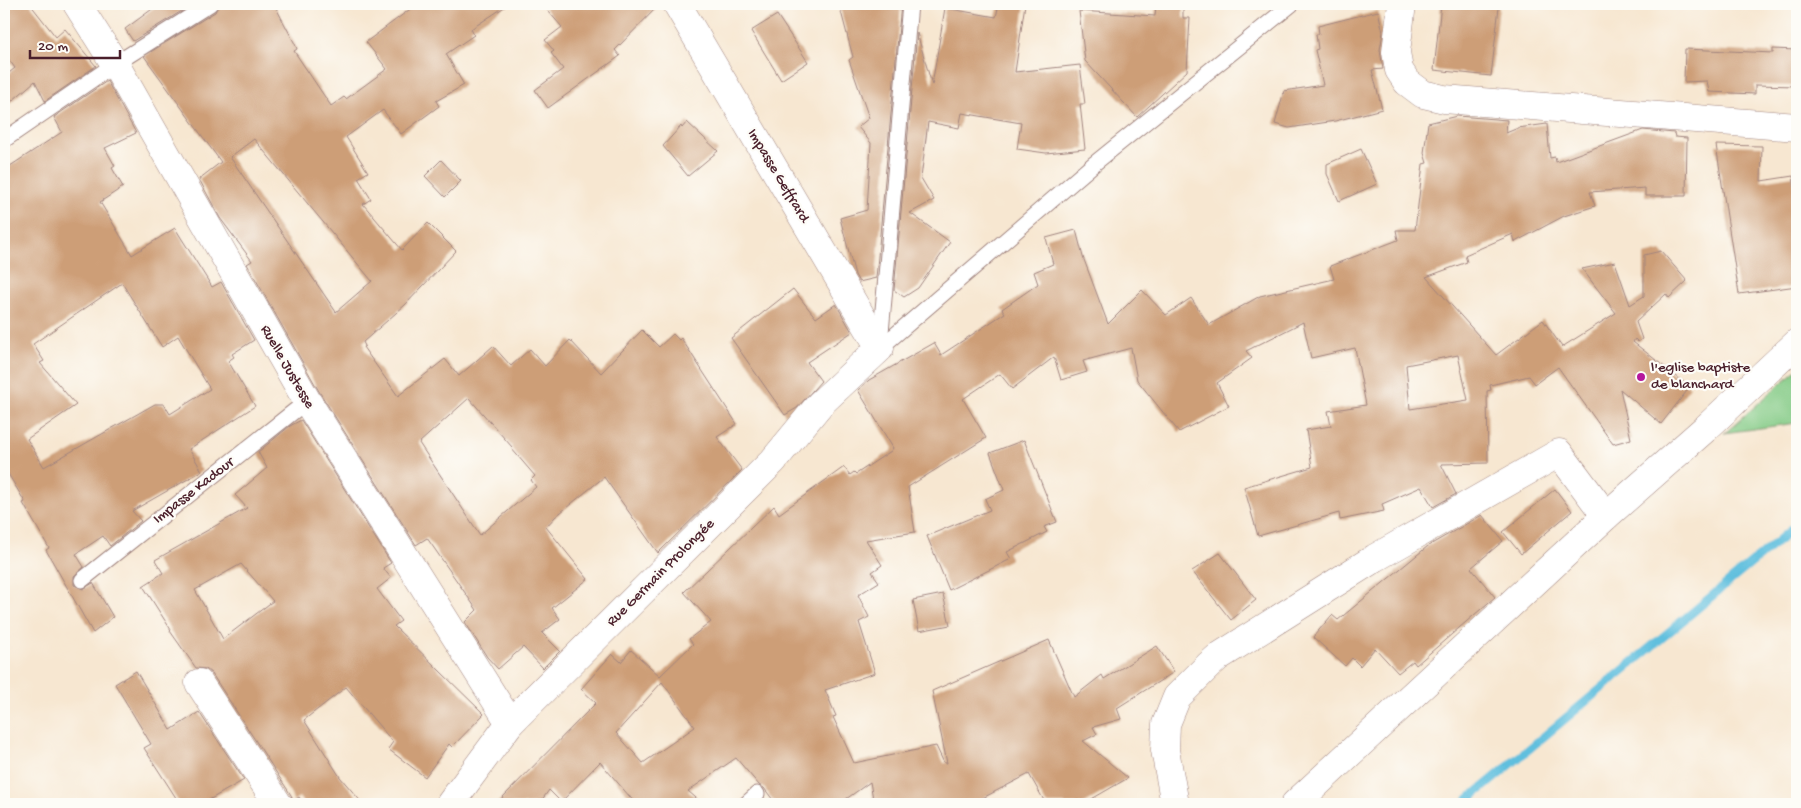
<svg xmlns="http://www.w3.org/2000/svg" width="1801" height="808" viewBox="0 0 1801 808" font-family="'Gochi Hand',sans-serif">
<rect width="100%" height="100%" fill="#fdfcf7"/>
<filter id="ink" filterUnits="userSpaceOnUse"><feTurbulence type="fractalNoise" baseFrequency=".02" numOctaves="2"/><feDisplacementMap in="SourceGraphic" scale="10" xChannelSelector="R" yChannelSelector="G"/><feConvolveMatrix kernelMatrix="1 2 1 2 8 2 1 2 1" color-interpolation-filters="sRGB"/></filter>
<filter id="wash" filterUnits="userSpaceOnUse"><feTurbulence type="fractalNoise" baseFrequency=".0096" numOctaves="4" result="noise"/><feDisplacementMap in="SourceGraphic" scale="20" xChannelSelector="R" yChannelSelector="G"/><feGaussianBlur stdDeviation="1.12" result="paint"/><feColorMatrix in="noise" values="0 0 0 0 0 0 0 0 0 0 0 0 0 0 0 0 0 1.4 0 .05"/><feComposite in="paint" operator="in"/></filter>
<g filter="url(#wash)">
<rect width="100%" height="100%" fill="#f7e7d1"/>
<path fill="#84cb86" stroke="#677558" d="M1797,369V423L1724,433H1725Z"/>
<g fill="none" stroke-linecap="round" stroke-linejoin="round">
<path stroke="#60bfde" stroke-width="9" d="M1463,804L1797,525"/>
</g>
<g id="blocks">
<g fill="#cd9e77" fill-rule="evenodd">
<path d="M4,4H30L56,37L65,29L96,66L45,101L35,81L4,108V77L15,68L4,53Z"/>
<path d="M159,4H193L133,41L125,29Z"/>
<path d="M219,4H274L295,44L297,49L294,51L331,106L344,97L346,99L387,69L366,42L417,4H509L471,29L474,35L446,54L464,85L436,101L439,106L401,134L383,110L346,137L368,172L358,178L371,199L363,204L402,250L428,223L456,251L405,305L363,342L365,346L363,347L398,396L445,359L459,376L493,346L511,366L530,349L545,366L570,340L601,373L642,330L659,347L673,334L679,340L681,338L737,424L717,437L742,470L658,553L604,477L555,517L546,527L588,579L552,608L560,619L542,633L560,651L543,668L523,647L498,669L487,657L465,622L477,610L427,538L416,545L320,393L247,264L252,261L220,218L199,179L221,162L144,56L215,12ZM254,139L372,281L336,312L230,157ZM469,398L512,447L511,448L535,476L531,480L536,487L480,535L419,443Z"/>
<path d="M542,4H660L615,50L620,56L548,108L535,90L563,69L551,53L554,51L545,40L562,27Z"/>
<path d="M839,4H901L876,278L859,282L855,275L840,218L867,210L871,143L858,127L869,118L849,60L853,57Z"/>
<path d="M999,4H1025L1015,72L1080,65L1085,104H1080L1085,149L1046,153L1017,149L1021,123L962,113L959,128L928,122L921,178L934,200L910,213L950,242L918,288L904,297L894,290L917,33L932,85L945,8L996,17Z"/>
<path d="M1156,4L1183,5V18H1190L1187,71L1137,117L1085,61L1079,11L1155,16Z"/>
<path d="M1441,4H1474L1499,7L1491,76L1434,70Z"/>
<path d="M1378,11L1383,32L1380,50L1383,69L1372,70L1382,109L1335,121L1289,128L1275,124L1284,91L1323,85L1315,50L1318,49L1316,34H1319L1318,26Z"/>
<path d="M777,15L808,62L781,80L751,31Z"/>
<path d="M1685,49L1773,53V49L1796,50V86L1755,85V94L1709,92L1707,81L1684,82Z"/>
<path d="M107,81L136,133L105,148L115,166L112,168L123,187L100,202L132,255L175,228L212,287L221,282L254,340L232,354L234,357L228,361L255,406L189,449L202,471L132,511L141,521L110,546L103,536L76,554L84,567L74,576V585L83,589L93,583L113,617L93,633L46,550L49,548L23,503L25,502L4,467V170L62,132L54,117ZM122,283L162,347L178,336L210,389L170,414L164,404H155L44,467L27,439L76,405L40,363L44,361L33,344Z"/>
<path d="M1457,116L1507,120L1506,133L1518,128L1547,124L1550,158L1555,157L1556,162L1643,130L1674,133L1675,137L1687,138L1686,196H1645V188L1590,192L1595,206L1564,216L1515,242L1513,234L1465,255L1467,262L1426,277L1496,355L1543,320L1562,347L1616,313L1582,269L1615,262L1630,305L1644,296V255L1661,251L1687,281L1669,298L1666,294L1636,322L1642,339L1638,342L1635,339L1633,342L1690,387L1661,424L1620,389L1631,439L1613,444L1558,367L1535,384L1529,376L1490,385L1491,390L1487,391L1488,463L1441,464L1456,494L1433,507L1421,487L1382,504L1384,511L1340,520L1339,513L1258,536L1244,487L1312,467L1306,430L1331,426L1328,411L1366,405L1355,348L1311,358L1303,322L1246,351L1252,358L1217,383L1229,406L1179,432L1137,380L1131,348L1083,361L1087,372L1061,380L1054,357L1012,389L1000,374L963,399L986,438L908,487L915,532L866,540L882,565L872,572L879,582L858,595L869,617L859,622L875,673L825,690L836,716L833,717L854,763L936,746L944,763H947L932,691L1049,640L1074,697L1102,675L1104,679L1157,646L1174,672L1117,708L1121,719L1093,727L1097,734L1083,741L1128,778L1083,804H1046L1029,774L971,804H874L870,782L839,804H776L764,788L759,785L736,758L688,791L703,804H636L600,762L561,802L549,790L539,804H496L596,703L581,689L612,654L621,662L631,650L660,676L693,644L689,639L711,622L684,592L774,506L779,514L844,467L850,475L854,472L856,474L891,451L893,448L858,390L869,380L934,343L941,355L1005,313L1002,309L1038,284L1034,272L1053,264L1046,238L1076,230L1083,257L1108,324L1142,290L1166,315L1191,298L1209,325L1260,296L1334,279L1330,266L1398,240L1396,230H1415L1423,164L1427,163L1424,153L1428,123ZM1458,355L1468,400L1410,409L1406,365ZM662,682L695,727L643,763L616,733Z"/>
<path d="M687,122L718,151L688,176L663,146L681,126L682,128Z"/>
<path d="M1716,145L1762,146L1761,181L1793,176L1797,207V226L1794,227L1797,251V286L1739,294Z"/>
<path d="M1361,149L1377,184L1339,201L1327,174V164Z"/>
<path d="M441,160L461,181L445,197L425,176Z"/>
<path d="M793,289L816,318L836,304L852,332L807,362L821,381L797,408L785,415L731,338Z"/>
<path d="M301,420L391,563L383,568L391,578L377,589L401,621L394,626L484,714L452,747L449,744L425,777L388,749L393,742L346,687L304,720L340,777L363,804H304L299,797L293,801L291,795L212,674L206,669L196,668L170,631L171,630L143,586L163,573L155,560L247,508L235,495L267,468L258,452L290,426ZM241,564L273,601L223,639L195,590Z"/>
<path d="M1024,440L1057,522L1044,527L1047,532L1007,552L1011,559L949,590L927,536L990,510L985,499L1004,490L990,453Z"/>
<path d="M1555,489L1572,511L1521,554L1503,532Z"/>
<path d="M1482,515L1503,541L1471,568L1495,597L1416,665L1413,661L1398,673L1375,648L1360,666L1352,658L1345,666L1313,637L1332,615L1338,620L1428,546Z"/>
<path d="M1220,553L1256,600L1231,620L1192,571Z"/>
<path d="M943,594L950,625L919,631L913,600Z"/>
<path d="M136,671L171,730L199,712L244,780L202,804H180L144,748L151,744L115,684Z"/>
</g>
</g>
</g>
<g filter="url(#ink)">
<use href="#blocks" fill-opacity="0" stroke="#a0837e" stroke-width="1"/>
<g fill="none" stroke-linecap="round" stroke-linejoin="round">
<defs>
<g id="lane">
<path d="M4,140L115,64L210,4"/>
<path d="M880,344L910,4"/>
<path d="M880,348L1095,163L1292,4"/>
<path d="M82,580L307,401"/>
<path d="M746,804L757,794"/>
</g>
<g id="street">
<path d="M77,4L115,64L307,401L510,723"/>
<path d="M1402,4L1396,52L1399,70L1407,82L1423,94L1444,99L1797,127"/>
<path d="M199,683L278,804"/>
<path d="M450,804L510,723L773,461L820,404L880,348L677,4"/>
<path d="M1175,804L1165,750L1166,724L1177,697L1209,665L1218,657L1375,558L1559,453L1606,516"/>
</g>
<path id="secondary" d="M1295,804L1606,516L1706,428L1797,343"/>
</defs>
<use href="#lane" stroke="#a0837e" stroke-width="17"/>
<use href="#street" stroke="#a0837e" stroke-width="29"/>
<use href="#secondary" stroke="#a0837e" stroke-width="29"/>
<use href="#lane" stroke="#fff" stroke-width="15"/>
<use href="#street" stroke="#fff" stroke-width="28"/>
<use href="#secondary" stroke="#fff" stroke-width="28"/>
</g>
</g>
<circle fill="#b5179e" stroke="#fdfcf7" stroke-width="2" cx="1641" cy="377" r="5"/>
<g text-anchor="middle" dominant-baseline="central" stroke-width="4.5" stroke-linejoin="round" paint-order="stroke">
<g font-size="15" fill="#4a1f2b" stroke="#fdfcf7">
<text transform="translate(778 176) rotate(59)">Impasse Geffrard</text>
<text transform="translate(287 367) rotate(60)">Ruelle Justesse</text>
<text transform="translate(194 491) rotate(-38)">Impasse Kadour</text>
<text transform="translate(661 573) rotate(-45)">Rue Germain Prolongée</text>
</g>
<g font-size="15" fill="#4a1f2b" stroke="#fdfcf7" text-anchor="start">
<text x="1651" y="368">l'eglise baptiste<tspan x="1651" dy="17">de blanchard</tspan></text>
</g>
</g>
<rect width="1801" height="808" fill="none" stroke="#fdfcf7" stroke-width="20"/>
<path d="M30 50v8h90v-8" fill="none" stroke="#4a1f2b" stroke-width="2.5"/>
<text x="38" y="50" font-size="15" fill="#4a1f2b" stroke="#fdfcf7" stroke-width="4" paint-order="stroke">20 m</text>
</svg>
